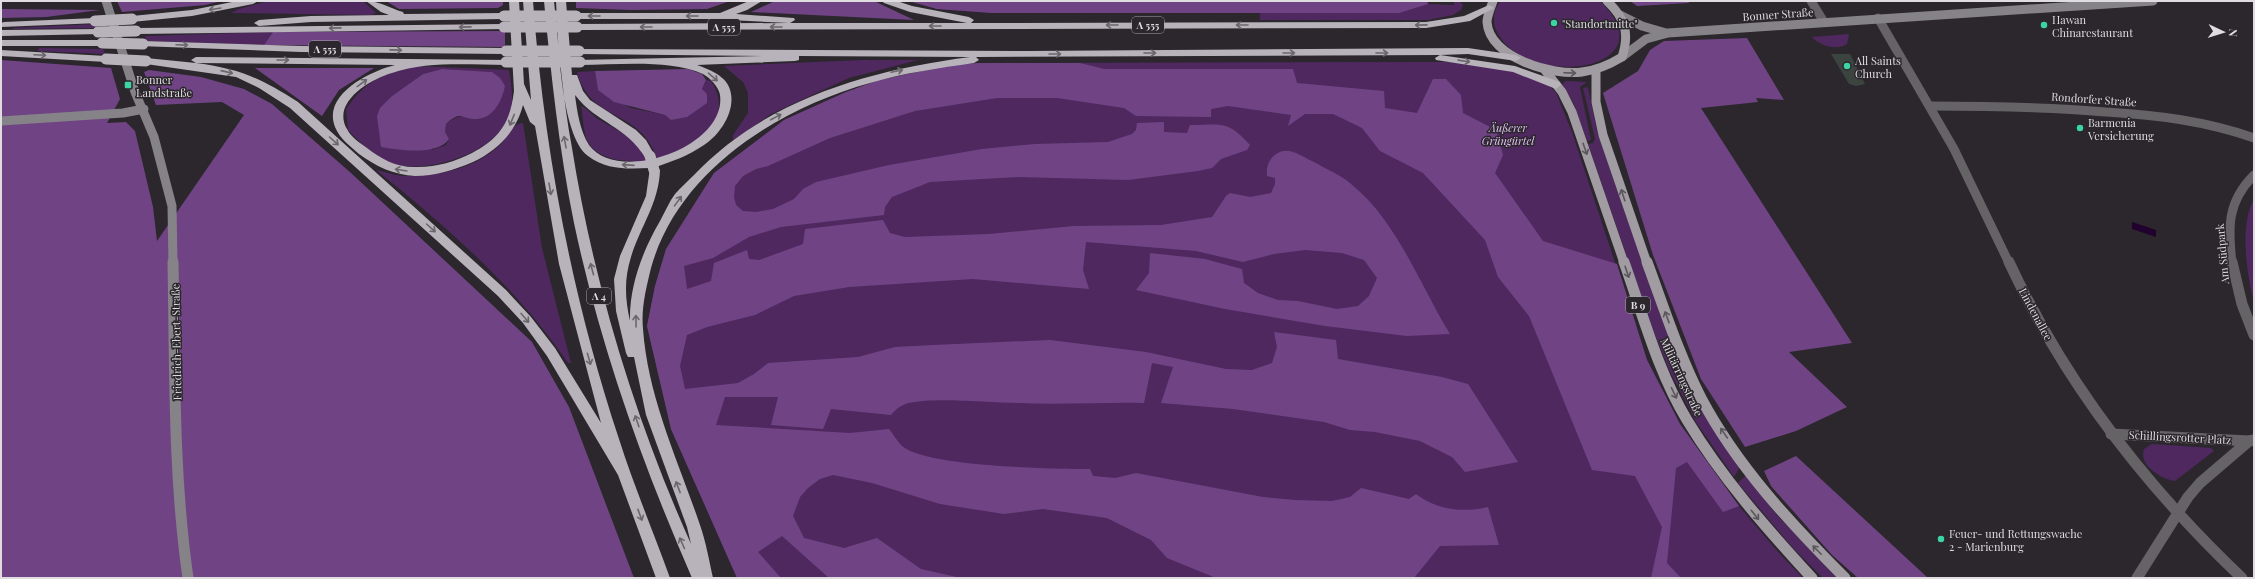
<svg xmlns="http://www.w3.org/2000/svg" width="2255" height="579" viewBox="0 0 2255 579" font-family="'Playfair Display',serif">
<rect width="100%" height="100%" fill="#2b272d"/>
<g fill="#4f2860" fill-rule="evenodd">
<path d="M268,1H363L376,13L371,15L231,13L239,9Z"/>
<path d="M909,1H1427L1428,4L1454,5V1H1459L1463,5L1461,10L1453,15L1428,20H1260V13H992L937,9Z"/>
<path d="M1501,1H1600C1672,71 1524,92 1496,30C1492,20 1494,8 1501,1Z"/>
<path d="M96,24L97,28L13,29V28Z"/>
<path d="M273,32L264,45L146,41L145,36Z"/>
<path d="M1849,34L1847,44C1836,51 1821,46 1812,37Z"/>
<path d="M39,48L103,49L105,54L37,51Z"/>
<path d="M863,60H918L849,78L771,114L733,141V135L748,113V93L743,82L724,66Z"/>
<path d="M1433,62H1453L1520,72L1547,83L1556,93L1572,132L1647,360L1680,424L1739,506L1778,552L1803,578H737L671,429L647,326L655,286L666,249L714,173L784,120L846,92L978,63Z"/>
<path d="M418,66L509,70C511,83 514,100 510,113C500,153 421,178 385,161C371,154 359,141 348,130L346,109C367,79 383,74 418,66ZM442,69L492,72L497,107C475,129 466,106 446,124L445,132L449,139L446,145L432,150L392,96L423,74Z"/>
<path d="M595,71L598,90L631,108L665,115L671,120L702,89L706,80L711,81C738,123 691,148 657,159C640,107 591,124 577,72Z"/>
<path d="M1566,81L1587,82L1580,87L1591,140L1587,141L1574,104L1562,84Z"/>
<path d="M1588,87L1597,131L1673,350L1692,391L1740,467L1734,477L1696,422L1670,372L1647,315L1588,144L1593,143L1595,139L1583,88Z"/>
<path d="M581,106C587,108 592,115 598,119C616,130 639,138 646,161C626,162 597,161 587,140C583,131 583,116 581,106Z"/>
<path d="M523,123L542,248L571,363H568C517,288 446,226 376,170C385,172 396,176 406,176C437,177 476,168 500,145C508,138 511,124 523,123Z"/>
<path d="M2254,199V303C2247,275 2239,225 2254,199Z"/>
<path d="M2152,444L2211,448L2214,451L2175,481C2161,479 2138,465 2144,449Z"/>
<path d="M1746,475L1775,513L1837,578H1823L1793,548L1738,483Z"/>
</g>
<g fill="#704484">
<path d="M117,1H222L205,5L122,12Z"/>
<path d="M386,1H503V5L498,8L399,9Z"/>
<path d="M576,1H730L707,9L631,10L576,8Z"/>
<path d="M775,1H874L914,20L751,12Z"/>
<path d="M909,1H1427L1428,4L1399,13H992L937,9Z"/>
<path d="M1630,1H1688L1689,3L1637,6Z"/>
<path d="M1,9L100,10L46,17L1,18Z"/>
<path d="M505,31V47L264,45L273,32Z"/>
<path d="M1747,38L1784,100L1756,98L1758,102L1701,108L1852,343L1789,352L1847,407L1796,431L1745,447L1701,379L1653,255L1603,93L1638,71L1650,50L1664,41Z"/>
<path d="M1,60L111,68L120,99L107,123L126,122L135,131L153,207L157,241L244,115L222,102L156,105L144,72L149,70L201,77L244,89L272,104L351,173L532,342L569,407L634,578H1Z"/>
<path d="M978,63H1080L1104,69H1293L1297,83L1384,91L1385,108L1417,113L1433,79H1446L1461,95L1463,113L1496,130L1503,155L1495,173L1543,241L1617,264L1647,360L1680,424L1739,506L1723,512L1687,462L1676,468L1667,563L1681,578H1651L1662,527L1635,476L1592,470L1529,316L1498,277L1485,240L1423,173L1380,151L1362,128L1333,114H1305L1288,126L1291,115L1228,106L1211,109V117L1136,116L1124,108L1057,98H997L915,111L830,138L768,166L756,169L743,176L735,186L734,197L736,205L743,211L756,212L773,209L794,199L803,189L816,182L889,165L982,149L1035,144L1108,142L1132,134L1136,130L1137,123L1164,122V132L1187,133L1190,125C1221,125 1227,119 1250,145L1247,150L1221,159L1212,168L1198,171L1128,180L1020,177L930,182L892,197L885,207L884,215L781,227L749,237L713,258L684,266L687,289L711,281L714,263L747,250L749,259L759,260L803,244L805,229L883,220L890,233L905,237L989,234L1074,226L1161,225L1212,217L1226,196L1230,193L1250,197L1271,193L1275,184V178L1267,176C1266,166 1269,158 1278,153C1289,146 1303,157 1314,162C1326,169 1341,175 1351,184C1397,221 1420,285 1450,334L1407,336L1325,326L1225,309L1136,290L1149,273L1150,253L1205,259L1242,269L1244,283L1258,293L1278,300L1298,301L1337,309L1358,306L1369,296L1377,278L1364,260L1342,253L1305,250L1274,254L1243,262L1196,251L1086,242L1083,270L1089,289L973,279L849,287L794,296L755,315L707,327L687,335L680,366L685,389L738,383L754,374L768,363L858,357L895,347L933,345L1050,340L1146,352L1226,369L1252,370L1272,363L1277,347L1274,332L1336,340L1338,359L1442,377L1468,384L1518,462L1465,472L1452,457L1420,441L1375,432L1350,430L1324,422L1233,409L1161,403L1173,367L1152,363L1144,403C1102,402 1061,405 1019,403C988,403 937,397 909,403C901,405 896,409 891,415L831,409L823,429L771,425L778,397H725L716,425L850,433L889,429C893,434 897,441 902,446C926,467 1055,469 1090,469L1093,476L1115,478L1136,473L1263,497L1295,500L1332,501L1350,497L1361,488L1409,499L1416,494C1436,510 1464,513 1488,507L1499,545L1440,546L1414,578H1216L1167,558L1151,540L1107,518L1043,509L1004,514L940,504L872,483L833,475L820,479L808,488L800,497L793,516L804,538L844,548L877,538L921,569L961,578H829L782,536L758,552L781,578H737L671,429L647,326L655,286L666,249L714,173L784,120L846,92L879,80L951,65Z"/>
<path d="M255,68H374L339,90L322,116Z"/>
<path d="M442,69L492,72L500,78L505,86C502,100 494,118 477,119C461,120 462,109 446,124L445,132L449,139C438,156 399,150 381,147L377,116L380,108L392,96L423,74Z"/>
<path d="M688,69L702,74L706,80L702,89L707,94V103L687,117L671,120L665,115L614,102L598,90L595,71Z"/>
<path d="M1796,456L1928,578H1858L1832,555L1771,486L1764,471Z"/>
</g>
<path fill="#21012e" d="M2132,222L2156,230V237L2132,229Z"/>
<path fill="#3c4440" d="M1831,54H1850L1865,84L1856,86L1849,84Z"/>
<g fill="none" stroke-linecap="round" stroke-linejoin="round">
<g stroke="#656366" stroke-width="9">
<path d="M1811,1L1824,22"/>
<path d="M1878,18L1954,149L2009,263"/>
<path d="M1930,106C1989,106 2047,107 2106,112C2157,115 2206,121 2254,138"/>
<path d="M2232,263C2228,227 2227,202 2254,175"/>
</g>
<g stroke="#656366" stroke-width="11">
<path d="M2009,262C2065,383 2145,486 2242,578"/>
<path d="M2232,262L2242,304L2254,335"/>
<path d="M2111,434L2249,441"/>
<path d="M2137,578L2188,497L2200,483L2249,441L2254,440"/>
</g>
<g stroke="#868388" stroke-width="9">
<path d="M106,1L135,92L154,137L172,206L173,263"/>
<path d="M1620,15L1642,26L1666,33"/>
<path d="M1622,57L1646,39L1668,33L2153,1"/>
<path d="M1,121L123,113L144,109"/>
</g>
<path stroke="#868388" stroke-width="11" d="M173,262C175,367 173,474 188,578"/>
<g stroke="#a09ca2" stroke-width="9">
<path d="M1493,1C1491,7 1487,16 1487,22C1489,58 1553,76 1582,72C1598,70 1609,65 1622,57C1630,33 1625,18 1607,1"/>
<path d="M1544,69L1562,92L1572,112L1624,263"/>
<path d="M1596,71V102L1603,135L1647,263"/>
</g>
<g stroke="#a09ca2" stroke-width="11">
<path d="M1624,262C1643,315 1658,372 1687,420C1722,478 1767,529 1812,578"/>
<path d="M1647,262C1664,308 1679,355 1701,398C1737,466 1791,524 1845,578"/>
</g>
<g fill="#b8b3ba" fill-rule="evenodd">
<path d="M237,1H258L253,4L192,16L132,22L127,19L132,16L192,10Z"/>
<path d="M366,1C380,1 389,8 403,12L404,14L504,13L509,16L504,19L311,22L259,26L254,23L259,20L311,16L389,15L381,12Z"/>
<path d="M509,1H519L524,84L531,100L523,1H533C544,150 572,297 619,439C634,486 653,531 670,578H656L618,475L547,356L523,323L498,296L290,108L259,88L236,77L146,64L141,61L146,58L196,63L191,60L196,57L510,60L511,62L510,64L506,65C468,65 428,61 392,73C371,79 331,102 347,129C351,137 360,143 367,148C381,159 396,167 414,167C434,168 454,162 472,153C500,138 510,123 514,91ZM196,63L395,65C371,71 322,94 335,127C340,139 350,146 359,154C375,166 394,175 415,176C435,176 454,170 473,162C498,150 516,132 523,105L530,122L535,126L559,264L601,423L555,348L531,317L506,290L298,102C260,78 241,69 196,63Z"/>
<path d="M544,1H554C559,50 563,99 572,148C594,285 635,419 691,544L687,527L646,415L634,357H628L626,353L616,311L614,279L620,256L646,196L650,168C628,169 606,170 588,156C560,135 558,36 556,1H566L572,75H577L583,91L590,100L636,130L646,140L655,156L654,159H646C626,125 597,124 575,95C577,111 580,131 589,145C618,185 727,147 720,95C719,87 710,78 703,74C668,59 618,65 580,65L575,62L576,60L763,56L579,54L575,53V49L1028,51L1468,48L1516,55L1521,58L1516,61L1468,54L1440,55L1515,66L1560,82L1561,85L1556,89L1513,72L1436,60L1435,58L1440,55L976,57L979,60L974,63C939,68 904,73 870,83C777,109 678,171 651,268C646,289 641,308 643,329C648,398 678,460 700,525C706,542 709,560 713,578H692C642,463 600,346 574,223C559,149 551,75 544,1ZM799,56L970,57C870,70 766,99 694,175C688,181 681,187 675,194C669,202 665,212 660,221C643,250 629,286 630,321C625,299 624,279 631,257C640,227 659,203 660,170L656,167C673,161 688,156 704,145C721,134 738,108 729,87C724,75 708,69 697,65L795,61L799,60Z"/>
<path d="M749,1H762L747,10L736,14L794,18L795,20L790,23H967L910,12L884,3L882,1H897L912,6L969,17L974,20L971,23L1426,22L1464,16L1489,5L1494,8L1470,21L1426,28L577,30L572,27L577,24L789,23L710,19H576L571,16L576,13H720Z"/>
<path d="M95,18L100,21L99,23L1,27V23L4,22Z"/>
<path d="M504,24L509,27L508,29L136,34L131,31L136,28Z"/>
<path d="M98,29L103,32L102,34L1,36V30Z"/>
<path d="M1,40H102L107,43L102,46H1Z"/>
<path d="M143,41L301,46L506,48L511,51L506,54L301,52L139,46V42Z"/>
<path d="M1,50L106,56L111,59L106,62L1,56Z"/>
</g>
<g stroke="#b8b3ba" stroke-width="11">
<path d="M504,16H576"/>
<path d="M95,21L132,19"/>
<path d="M504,27H577"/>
<path d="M98,32L136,31"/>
<path d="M102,43L143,44"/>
<path d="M506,51H579"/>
<path d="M106,59L146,61"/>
<path d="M506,62H580"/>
<path d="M650,156L654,170"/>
</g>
</g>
<defs><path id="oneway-shaft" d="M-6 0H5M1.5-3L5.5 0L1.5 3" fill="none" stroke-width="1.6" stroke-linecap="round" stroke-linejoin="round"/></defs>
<g stroke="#6a666c">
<use href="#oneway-shaft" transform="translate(215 9) rotate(171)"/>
<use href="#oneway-shaft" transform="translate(594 16) rotate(-180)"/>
<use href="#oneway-shaft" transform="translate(692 16) rotate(-180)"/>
<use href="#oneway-shaft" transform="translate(1112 25) rotate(-180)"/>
<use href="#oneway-shaft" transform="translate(1242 25) rotate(-180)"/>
<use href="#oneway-shaft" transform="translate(1421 25) rotate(179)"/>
<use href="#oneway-shaft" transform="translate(935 26) rotate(-180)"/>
<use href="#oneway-shaft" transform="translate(465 27) rotate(179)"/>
<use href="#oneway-shaft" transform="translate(646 27) rotate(-180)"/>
<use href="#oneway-shaft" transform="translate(776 27) rotate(-180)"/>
<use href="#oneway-shaft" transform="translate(335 28) rotate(179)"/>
<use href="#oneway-shaft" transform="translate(182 45) rotate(2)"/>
<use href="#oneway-shaft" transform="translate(396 50) rotate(1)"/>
<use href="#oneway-shaft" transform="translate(1150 53)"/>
<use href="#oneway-shaft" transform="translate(1289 53)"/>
<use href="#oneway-shaft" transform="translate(1382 53)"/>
<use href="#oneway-shaft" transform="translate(1055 54)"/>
<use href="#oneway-shaft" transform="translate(40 55) rotate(3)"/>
<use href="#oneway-shaft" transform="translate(283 60)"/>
<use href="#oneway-shaft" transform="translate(1464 61) rotate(8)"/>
<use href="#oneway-shaft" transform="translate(897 71) rotate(-12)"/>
<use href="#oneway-shaft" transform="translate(227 72) rotate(13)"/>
<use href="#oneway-shaft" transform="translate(713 77) rotate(41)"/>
<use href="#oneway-shaft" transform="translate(362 83) rotate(-36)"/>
<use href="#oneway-shaft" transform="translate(776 117) rotate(-28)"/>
<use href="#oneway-shaft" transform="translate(512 120) rotate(112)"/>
<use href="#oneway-shaft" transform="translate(334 141) rotate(42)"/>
<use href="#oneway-shaft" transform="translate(565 142) rotate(-100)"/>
<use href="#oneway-shaft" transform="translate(628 165) rotate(-176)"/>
<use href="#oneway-shaft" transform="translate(401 170) rotate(-171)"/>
<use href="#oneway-shaft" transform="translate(550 189) rotate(80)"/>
<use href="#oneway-shaft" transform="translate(678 201) rotate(-54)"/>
<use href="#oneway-shaft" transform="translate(431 228) rotate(42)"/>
<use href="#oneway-shaft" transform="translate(592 269) rotate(-105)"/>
<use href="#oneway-shaft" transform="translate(525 318) rotate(49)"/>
<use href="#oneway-shaft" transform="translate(636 321) rotate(-91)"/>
<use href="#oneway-shaft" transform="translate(589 359) rotate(74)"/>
<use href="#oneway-shaft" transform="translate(637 421) rotate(-109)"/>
<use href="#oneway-shaft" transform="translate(678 487) rotate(-111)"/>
<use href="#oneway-shaft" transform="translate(640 515) rotate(70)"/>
<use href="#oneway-shaft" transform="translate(682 543) rotate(-114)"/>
</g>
<g stroke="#5a565c">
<use href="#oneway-shaft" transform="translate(1570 73) rotate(2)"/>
<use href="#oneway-shaft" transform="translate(1585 149) rotate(71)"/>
<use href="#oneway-shaft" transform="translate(1623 195) rotate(-108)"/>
<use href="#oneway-shaft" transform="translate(1627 272) rotate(71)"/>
<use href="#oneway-shaft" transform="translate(1667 317) rotate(-110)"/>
<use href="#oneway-shaft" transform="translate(1674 393) rotate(64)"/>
<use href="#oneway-shaft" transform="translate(1724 433) rotate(-124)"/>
<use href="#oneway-shaft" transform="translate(1755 515) rotate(51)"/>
<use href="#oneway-shaft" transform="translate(1817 550) rotate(-135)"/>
</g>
<g fill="#3dd4a3" stroke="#2b272d" stroke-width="1.5">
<circle cx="1554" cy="23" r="4"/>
<circle cx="2044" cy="25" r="4"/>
<circle cx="1847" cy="66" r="4"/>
<rect x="124" y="81" width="8" height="8" rx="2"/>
<circle cx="2080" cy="128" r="4"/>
<circle cx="1941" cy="539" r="4"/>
</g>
<g text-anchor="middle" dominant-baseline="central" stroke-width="3" stroke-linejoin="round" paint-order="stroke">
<g fill="#2b272d" stroke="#a9a6aa" stroke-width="1">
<rect x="1132" y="17" width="32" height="16" rx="3"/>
<rect x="708" y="19" width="32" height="16" rx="3"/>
<rect x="309" y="41" width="32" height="16" rx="3"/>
<rect x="587" y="288" width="24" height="16" rx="3"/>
<rect x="1626" y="297" width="24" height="16" rx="3"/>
</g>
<g font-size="10" font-weight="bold" fill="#dfdde0">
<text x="1148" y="25">A 555</text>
<text x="724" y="27">A 555</text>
<text x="325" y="49">A 555</text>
<text x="599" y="296">A 4</text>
<text x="1638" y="305">B 9</text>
</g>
<g font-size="11" fill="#dfdde0" stroke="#2b272d">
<text transform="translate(1778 14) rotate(-4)">Bonner Straße</text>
<text transform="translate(2094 99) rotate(4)">Rondorfer Straße</text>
<text transform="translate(2222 254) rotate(-95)">Am Südpark</text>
<text transform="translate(2036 314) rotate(62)">Lindenallee</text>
<text transform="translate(176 342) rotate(-91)">Friedrich-Ebert-Straße</text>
<text transform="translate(1682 377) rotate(65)">Militärringstraße</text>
<text transform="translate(2180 437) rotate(3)">Schillingsrotter Platz</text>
</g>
<g font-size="11" fill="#dfdde0" stroke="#2b272d" text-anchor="start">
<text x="2052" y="19">Hawan<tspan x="2052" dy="13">Chinarestaurant</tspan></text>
<text x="1562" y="23">"Standortmitte"</text>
<text x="1855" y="60">All Saints<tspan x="1855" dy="13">Church</tspan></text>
<text x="136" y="79">Bonner<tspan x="136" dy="13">Landstraße</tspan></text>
<text x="2088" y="122">Barmenia<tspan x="2088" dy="13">Versicherung</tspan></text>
<text x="1949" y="533">Feuer- und Rettungswache<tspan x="1949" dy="13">2 - Marienburg</tspan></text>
</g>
<g font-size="11" font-style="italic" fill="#e4bff6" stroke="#2b272d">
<text x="1508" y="127">Äußerer<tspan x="1508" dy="13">Grüngürtel</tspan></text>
</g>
</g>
<rect width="2255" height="579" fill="none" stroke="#dfdde0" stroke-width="4"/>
<g transform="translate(2223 32) rotate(94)" stroke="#2b272d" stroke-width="3" paint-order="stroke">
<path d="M0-3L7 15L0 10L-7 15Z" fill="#dfdde0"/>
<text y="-6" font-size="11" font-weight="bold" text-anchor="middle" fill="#dfdde0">N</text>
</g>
</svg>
